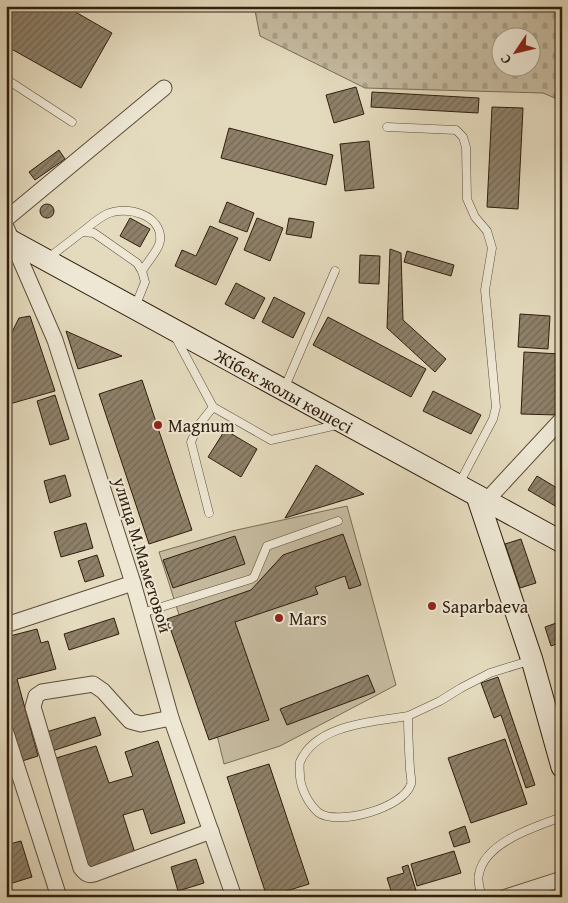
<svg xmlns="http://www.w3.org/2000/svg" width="568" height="903" viewBox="0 0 568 903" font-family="'Gentium Book Plus',serif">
<defs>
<pattern id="cemetery-stones" width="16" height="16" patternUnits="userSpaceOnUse" patternTransform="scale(1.25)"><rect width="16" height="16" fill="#c5ba9f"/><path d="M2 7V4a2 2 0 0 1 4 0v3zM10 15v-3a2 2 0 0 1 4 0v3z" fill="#aa9f88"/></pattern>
<pattern id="building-hatch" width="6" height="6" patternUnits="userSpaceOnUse" patternTransform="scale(1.25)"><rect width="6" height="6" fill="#8e8069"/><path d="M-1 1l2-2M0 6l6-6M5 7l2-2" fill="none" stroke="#746855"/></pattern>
</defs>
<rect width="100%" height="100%" fill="#e4dabd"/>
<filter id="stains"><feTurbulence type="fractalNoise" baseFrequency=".004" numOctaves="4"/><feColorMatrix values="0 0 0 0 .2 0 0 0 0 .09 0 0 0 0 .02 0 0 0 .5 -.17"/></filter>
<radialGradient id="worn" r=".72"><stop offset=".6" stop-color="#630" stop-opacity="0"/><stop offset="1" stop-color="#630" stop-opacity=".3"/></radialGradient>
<path fill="url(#cemetery-stones)" stroke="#7a6c56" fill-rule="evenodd" d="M254,6H562V101L543,93L365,88L260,36ZM500,38H530V68H500Z"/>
<path fill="#c5ba9f" stroke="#7a6c56" d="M347,506L396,685L280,746L224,764L216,731L159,552L232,531Z"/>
<g fill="url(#building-hatch)" stroke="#301e0e">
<path d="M9,6H65L112,33L81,88L6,46V11Z"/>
<path d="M356,87L364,114L334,123L326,95Z"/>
<path d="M372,92L479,98L478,113L371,107Z"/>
<path d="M492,107L523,108L518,209L487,207Z"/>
<path d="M229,128L333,155L326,185L221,158Z"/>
<path d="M369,141L374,188L345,191L340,144Z"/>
<path d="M59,150L65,159L35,180L29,172Z"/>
<path d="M227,202L254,213L247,232L219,222Z"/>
<circle cx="47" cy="211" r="7"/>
<path d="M130,218L150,229L140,247L120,236Z"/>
<path d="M257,218L283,228L270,261L244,250Z"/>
<path d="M289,218L314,222L311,238L286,234Z"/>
<path d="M210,226L238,238L216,285L175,266L182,250L196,256Z"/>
<path d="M390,249L401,253L403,320L446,359L435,372L387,328Z"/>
<path d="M407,251L454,265L451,276L404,262Z"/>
<path d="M360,255L380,256L379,284L359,283Z"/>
<path d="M236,283L265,298L254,319L225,304Z"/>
<path d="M274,297L305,313L293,338L262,322Z"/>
<path d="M520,314L550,316L548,349L518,347Z"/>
<path d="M30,316L55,391L6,405V344L19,318Z"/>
<path d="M328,317L426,369L411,397L313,345Z"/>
<path d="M66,331L122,356L78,369Z"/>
<path d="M524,352L560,354L558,415L521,414Z"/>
<path d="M142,380L192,530L149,544L99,394Z"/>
<path d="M433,391L481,415L471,434L423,411Z"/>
<path d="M55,395L69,439L50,445L37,401Z"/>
<path d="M225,430L257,449L241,477L208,457Z"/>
<path d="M316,465L364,494L285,518Z"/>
<path d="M65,475L71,496L50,503L44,481Z"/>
<path d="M537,476L562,491V510L528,490Z"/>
<path d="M86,523L93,548L61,557L54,532Z"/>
<path d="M343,534L361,585L349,589L345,576L315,587L318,594L235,622L269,720L209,740L167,619L251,590L283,555Z"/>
<path d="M235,536L245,564L173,588L163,560Z"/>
<path d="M521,539L536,583L520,588L505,544Z"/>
<path d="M97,555L104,576L85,582L78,561Z"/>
<path d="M114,618L119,634L69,650L64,634Z"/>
<path d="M562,621V642L551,646L545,627Z"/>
<path d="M37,629L41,643L48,641L56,669L17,679L38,756L19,762L6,715V637Z"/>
<path d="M368,675L375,692L287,725L280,709Z"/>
<path d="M498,677L535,785L526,788L501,715L494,718L481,683Z"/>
<path d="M95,717L101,735L49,752L43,733Z"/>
<path d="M505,739L527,804L471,823L448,758Z"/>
<path d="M158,741L185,823L151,834L143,809L123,815L135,853L88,869L53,759L96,746L109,783L133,776L125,752Z"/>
<path d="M269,764L309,884L267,897L227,777Z"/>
<path d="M465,826L470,842L454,847L449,832Z"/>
<path d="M21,841L32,877L6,885V845Z"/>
<path d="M454,851L461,873L417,886L411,864Z"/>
<path d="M196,859L204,883L178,891L171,867Z"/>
<path d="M408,865L418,897H393L387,878L404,873L402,867Z"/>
</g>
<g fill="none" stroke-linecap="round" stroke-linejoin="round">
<defs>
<g id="lane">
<path d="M6,79L72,122"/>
<path d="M387,127L456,130L463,137L466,147L467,199L475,217L487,231L492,248L485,290L496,407L493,419L459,484"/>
<path d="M82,232C90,226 98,218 107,214C127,205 163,215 160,241C159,250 147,262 142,271"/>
<path d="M47,259L82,232L94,233L137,263L142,271L145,282L135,307"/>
<path d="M176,338L213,407L271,440L337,425"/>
<path d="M284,389L335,271"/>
<path d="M209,513L191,442L198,426L213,407"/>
<path d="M142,613L251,579L254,577L267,546L338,521"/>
<path d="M408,716C373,722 316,724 300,762C299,766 300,772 300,777C301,789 309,805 319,813C338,826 404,808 411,784C412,780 410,773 410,769C409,751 408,733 408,716L440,701L461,688L490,673L532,660"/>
<path d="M482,897C480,890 477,881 479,874C485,842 535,827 562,817"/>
</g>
<g id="street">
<path d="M6,219L164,88"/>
<path d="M6,227L55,340L133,583L171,718L234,897"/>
<path d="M486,501L562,419"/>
<path d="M6,625L133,583"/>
<path d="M171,718L141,724L130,721L103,691L93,684L42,692L36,696L33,707L81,868C85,873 88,876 94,874L211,831"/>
<path d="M6,733L59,897"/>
<path d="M506,897L562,879"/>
</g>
<g id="secondary">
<path d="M6,238L562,542"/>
<path d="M477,496L532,660L562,767"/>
</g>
</defs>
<use href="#lane" stroke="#5d4d3a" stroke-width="9"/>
<use href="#street" stroke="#5d4d3a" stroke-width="17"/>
<use href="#secondary" stroke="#301e0e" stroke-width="23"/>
<use href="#lane" stroke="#ede7d4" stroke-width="8"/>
<use href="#street" stroke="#ede7d4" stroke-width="15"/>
<use href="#secondary" stroke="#ede7d4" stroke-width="21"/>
</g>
<g fill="#8f2418" stroke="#ede7d4" stroke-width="2">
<circle cx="158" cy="425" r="5"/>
<circle cx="432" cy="606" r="5"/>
<circle cx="279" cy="618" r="5"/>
</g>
<g text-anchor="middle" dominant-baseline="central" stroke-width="4" stroke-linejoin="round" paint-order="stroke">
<g font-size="18" fill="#301e0e" stroke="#ede7d4">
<text transform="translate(284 391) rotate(29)">Жібек жолы көшесі</text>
<text transform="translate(143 555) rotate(73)">улица М.Маметовой</text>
</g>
<g font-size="18" fill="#301e0e" stroke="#ede7d4" text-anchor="start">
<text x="168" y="425">Magnum</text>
<text x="442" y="606">Saparbaeva</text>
<text x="289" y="618">Mars</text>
</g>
</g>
<rect width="568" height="903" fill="none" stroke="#e4dabd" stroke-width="25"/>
<rect x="8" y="8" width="553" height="888" fill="none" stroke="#301e0e" stroke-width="2.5"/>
<rect x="12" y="12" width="543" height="878" fill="none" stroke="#301e0e"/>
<g transform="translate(516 52) rotate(235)"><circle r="24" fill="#ede7d4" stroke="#a19785"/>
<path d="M0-4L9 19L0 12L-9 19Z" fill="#8f2418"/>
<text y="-8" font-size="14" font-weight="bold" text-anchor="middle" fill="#301e0e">С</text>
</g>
<rect width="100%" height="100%" filter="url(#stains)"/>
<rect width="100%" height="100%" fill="url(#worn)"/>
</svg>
